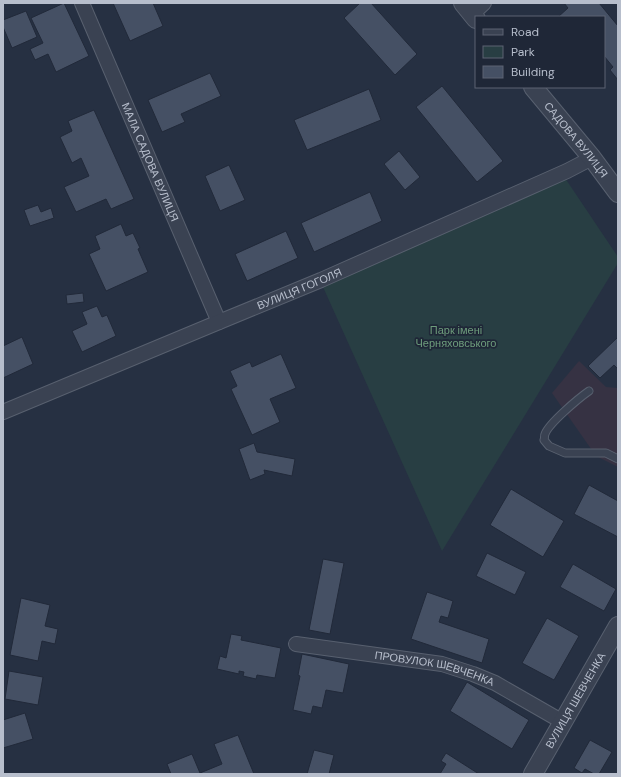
<svg xmlns="http://www.w3.org/2000/svg" width="621" height="777" viewBox="0 0 621 777" font-family="'DM Sans',sans-serif">
<rect width="100%" height="100%" fill="#263042"/>
<path fill="#363243" d="M579,361L606,387L618,388V467L596,456L552,393Z"/>
<path fill="#283e43" d="M563,175L618,257V263L442,551L323,287Z"/>
<g fill="#455064" stroke="#212939">
<path d="M64,3L89,56L56,72L48,54L35,60L30,49L43,43L31,18Z"/>
<path d="M113,3H153L163,26L130,41Z"/>
<path d="M360,3H371L417,54L395,75L344,18Z"/>
<path d="M564,3H599L618,26V80L610,70L613,67L604,56V17H558L568,8Z"/>
<path d="M26,11L37,37L12,48L3,27V20Z"/>
<path d="M210,73L221,96L181,114L185,122L162,132L148,100Z"/>
<path d="M442,86L503,161L477,182L416,107Z"/>
<path d="M369,89L381,120L307,150L294,120Z"/>
<path d="M94,110L134,199L111,209L106,199L76,212L64,187L89,176L81,158L72,163L60,137L72,131L68,121Z"/>
<path d="M399,151L420,177L405,190L384,164Z"/>
<path d="M229,165L245,200L220,211L205,176Z"/>
<path d="M370,192L382,221L314,252L301,223Z"/>
<path d="M38,205L41,212L51,208L54,218L30,226L24,210Z"/>
<path d="M121,224L126,236L133,233L140,248L138,249L148,272L106,291L89,254L100,249L95,236Z"/>
<path d="M286,231L298,258L247,281L235,254Z"/>
<path d="M83,293L84,302L67,304L66,295Z"/>
<path d="M97,306L102,317L107,315L116,336L82,352L72,331L87,324L82,312Z"/>
<path d="M22,337L33,364L3,378V346Z"/>
<path d="M618,337V369L614,365L600,378L588,366Z"/>
<path d="M281,354L296,388L270,399L280,422L252,435L231,389L237,386L230,371L250,362L252,367Z"/>
<path d="M254,443L257,452L295,459L292,476L264,470L265,474L250,480L239,449Z"/>
<path d="M589,485L618,501V537L574,514Z"/>
<path d="M511,489L564,521L543,557L490,525Z"/>
<path d="M487,553L526,572L515,595L476,576Z"/>
<path d="M323,559L344,563L330,634L309,630Z"/>
<path d="M573,564L616,589L604,611L560,587Z"/>
<path d="M427,592L453,601L448,618L441,616L439,622L489,639L482,663L411,639Z"/>
<path d="M21,598L50,605L45,626L58,629L55,644L42,641L38,661L10,655Z"/>
<path d="M547,618L579,636L554,680L522,663Z"/>
<path d="M231,634L242,636L241,640L281,648L275,678L257,675L256,679L243,676L244,672L239,671V674L217,669L220,656L226,658Z"/>
<path d="M302,654L349,664L343,693L326,690L322,708L313,706L311,714L293,710L300,676L298,675Z"/>
<path d="M9,671L43,677L38,705L5,699Z"/>
<path d="M467,682L529,720L512,749L450,711Z"/>
<path d="M25,713L33,739L3,748V720Z"/>
<path d="M238,735L254,774H171L167,764L192,754L200,773L222,764L214,744Z"/>
<path d="M590,740L612,752L599,774H594L585,769L582,773L574,768Z"/>
<path d="M314,750L334,755L329,774H307Z"/>
<path d="M446,753L479,774H440L446,764L441,761Z"/>
</g>
<g fill="none" stroke-linecap="round" stroke-linejoin="round">
<defs>
<path id="service" d="M589,391C579,398 549,423 545,434C544,436 545,438 544,440L549,446L565,453H606L618,459"/>
<g id="minor">
<path id="s1" d="M82,3L219,322"/>
<path d="M472,14L484,3"/>
<path id="s2" d="M3,412L219,322L321,280L567,171L592,158"/>
<path id="s3" d="M296,644L442,664L473,674L495,683L563,722"/>
</g>
<g id="tertiary">
<path d="M463,3L476,19"/>
<path id="s4" d="M533,87L592,158L618,193"/>
<path id="s5" d="M533,774L618,626"/>
</g>
</defs>
<use href="#service" stroke="#58606f" stroke-width="9"/>
<use href="#minor" stroke="#58606f" stroke-width="16"/>
<use href="#tertiary" stroke="#58606f" stroke-width="20"/>
<use href="#service" stroke="#3a4252" stroke-width="7"/>
<use href="#minor" stroke="#3a4252" stroke-width="14"/>
<use href="#tertiary" stroke="#3a4252" stroke-width="18"/>
</g>
<g text-anchor="middle" dominant-baseline="central" stroke-width="3.5" stroke-linejoin="round" paint-order="stroke">
<g font-size="11" fill="#b7becc" stroke="#1f2737">
<text stroke="none"><textPath href="#s4" startOffset="68">САДОВА ВУЛИЦЯ</textPath></text>
<text stroke="none"><textPath href="#s1" startOffset="173">МАЛА САДОВА ВУЛИЦЯ</textPath></text>
<text stroke="none"><textPath href="#s2" startOffset="321">ВУЛИЦЯ ГОГОЛЯ</textPath></text>
<text stroke="none"><textPath href="#s3" startOffset="141">ПРОВУЛОК ШЕВЧЕНКА</textPath></text>
<text stroke="none"><textPath href="#s5" startOffset="85">ВУЛИЦЯ ШЕВЧЕНКА</textPath></text>
</g>
<g font-size="11" fill="#6e9d7c" stroke="#1f2737">
<text x="456" y="330">Парк імені<tspan x="456" dy="13">Черняховського</tspan></text>
</g>
</g>
<rect width="621" height="777" fill="none" stroke="#b7becc" stroke-width="8"/>
<rect x="475" y="16" width="130" height="72" fill="#1f2737" stroke="#5c6373"/>
<rect x="483" y="29" width="20" height="6" fill="#3a4252" stroke="#5c6373"/>
<text x="511" y="36" font-size="12" fill="#b7becc">Road</text>
<rect x="483" y="46" width="20" height="12" fill="#283e43" stroke="#5c6373"/>
<text x="511" y="56" font-size="12" fill="#b7becc">Park</text>
<rect x="483" y="66" width="20" height="12" fill="#455064" stroke="#5c6373"/>
<text x="511" y="76" font-size="12" fill="#b7becc">Building</text>
</svg>
